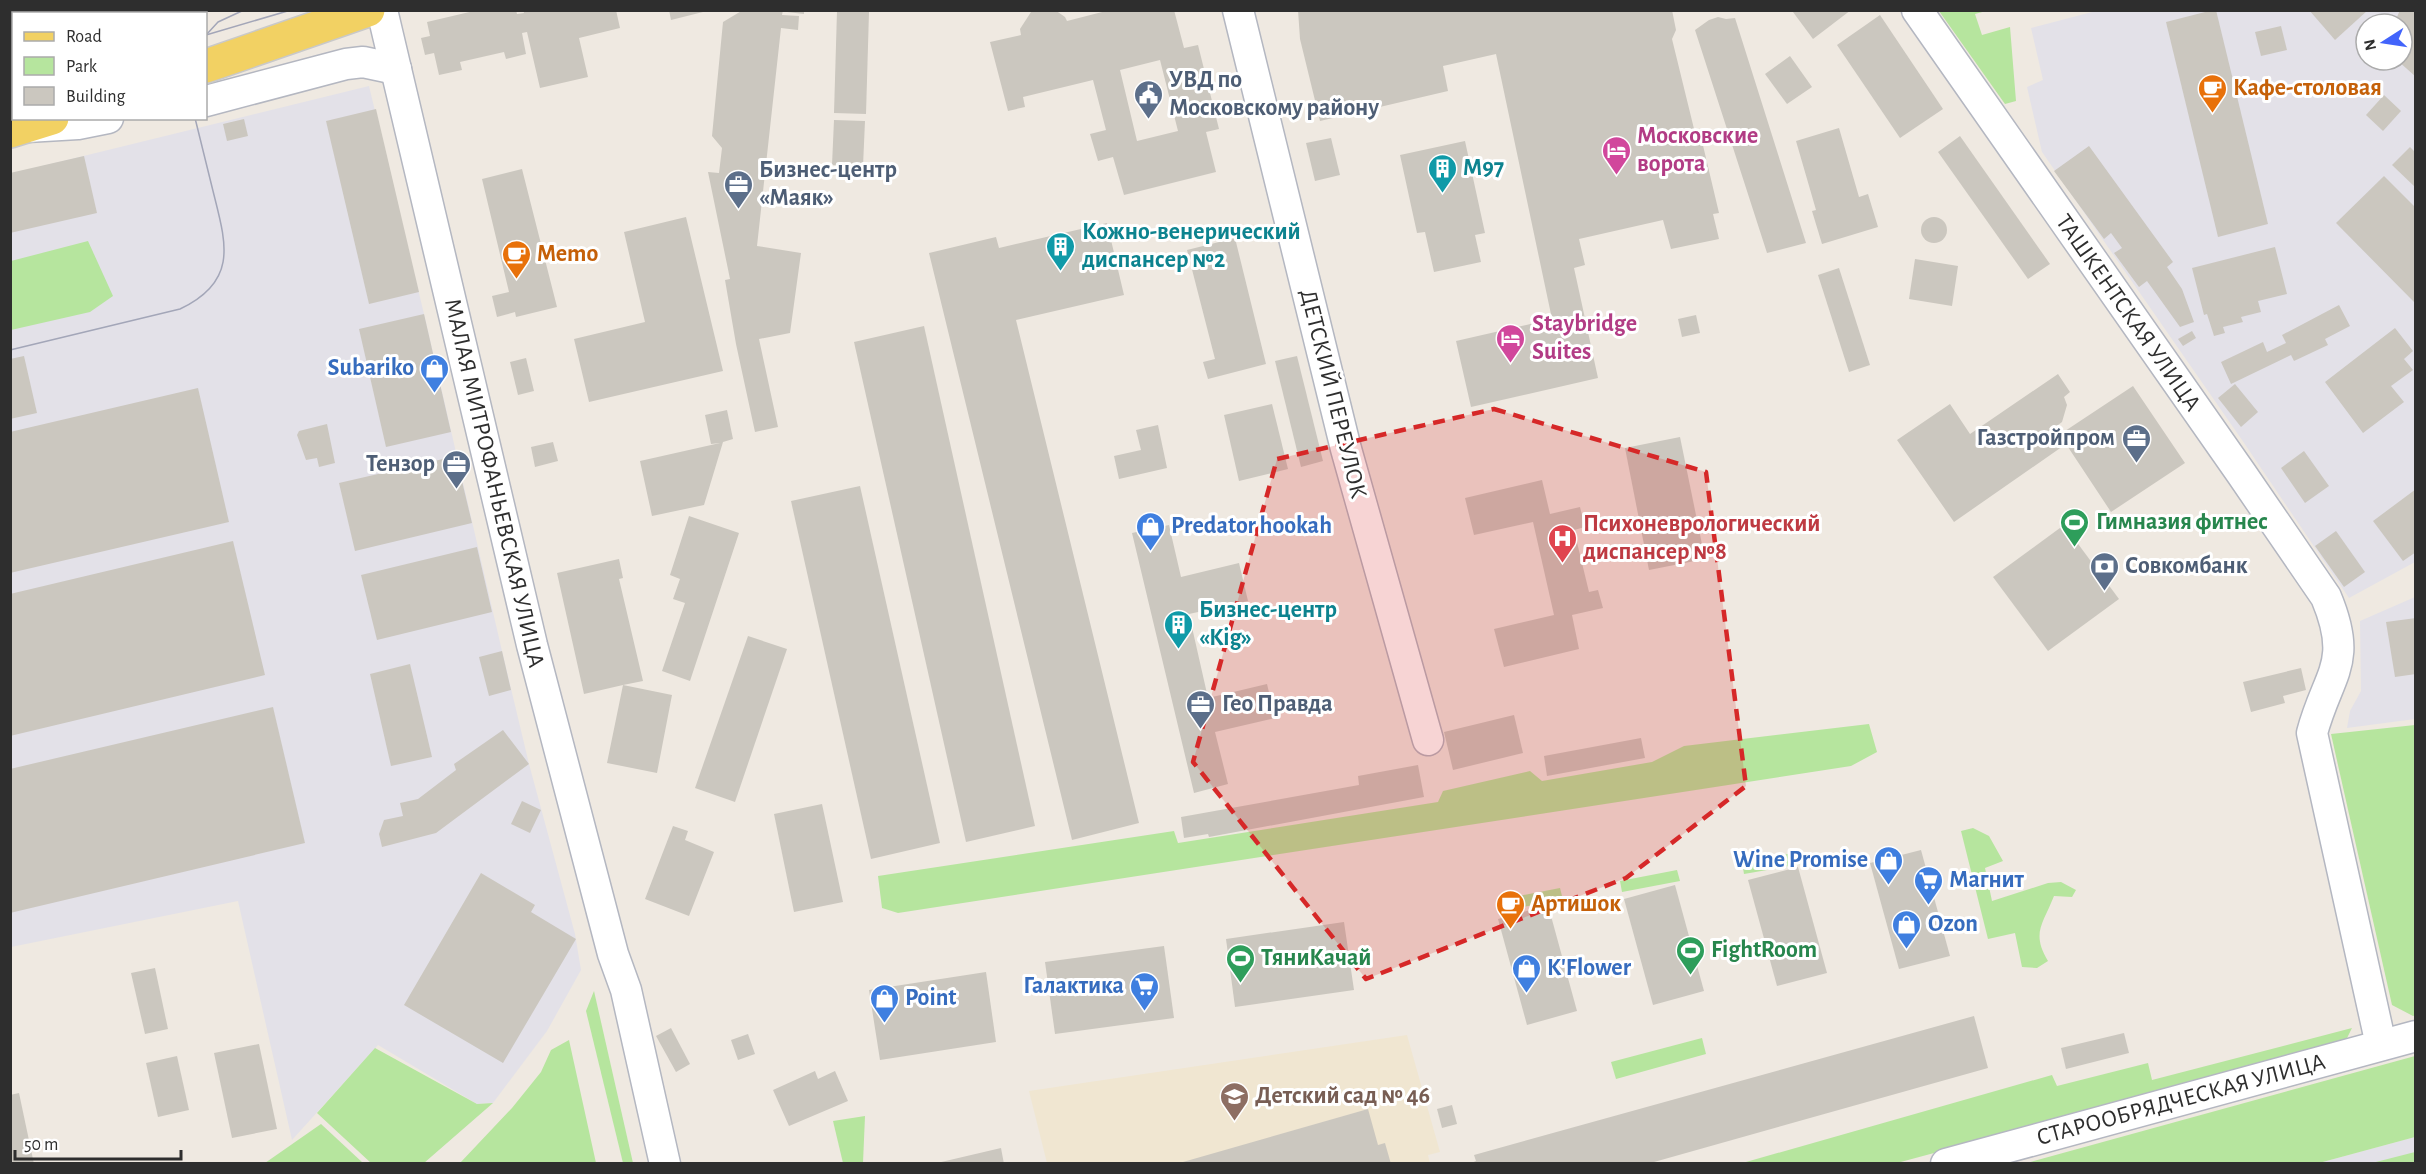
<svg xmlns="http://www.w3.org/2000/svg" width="2426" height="1174" viewBox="0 0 2426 1174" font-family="'Alegreya Sans',sans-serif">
<rect width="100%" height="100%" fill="#efe9e1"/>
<g fill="#e3e1e8" fill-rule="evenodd">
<path d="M2096,11H2415V562L2349,598L2242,440L2042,152L2027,87L2043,80L2031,28ZM2366,24H2402V60H2366Z"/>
<path d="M369,86L424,314L502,651L529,764L575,934L581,970L547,1031L493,1103L477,1104L378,1045L292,1140L238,901L11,947L10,174Z"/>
<path d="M2415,597V719L2347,728L2350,711L2361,691L2360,621Z"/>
<path d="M2415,1137V1163H2319Z"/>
</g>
<path fill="#f0e6d1" d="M1407,1035L1440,1152L1428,1155L1430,1164L1047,1163L1029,1091Z"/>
<g fill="#b6e59e">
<path d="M1939,11H1986L1975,14L1982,35L2010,27L2016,101L2005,104Z"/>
<path d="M88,241L113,296L90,312L11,330V261Z"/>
<path d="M1869,724L1877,752L1851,766L898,913L882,908L878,876L1174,831L1178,843L1438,802L1443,791L1530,771L1542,781L1652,762L1684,746Z"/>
<path d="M2415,725L2416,1015L2413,1016L2392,1005L2331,734Z"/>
<path d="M1973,828L1989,836L2003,861L1985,868L1992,901L2048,883L2061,882L2076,890L2072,897L2054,896C2043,924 2031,933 2048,961L2037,968L2022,967L2015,933L1988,939L1961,831Z"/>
<path d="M1799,852L1801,864L1744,874L1742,862Z"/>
<path d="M1677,870L1680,881L1622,892L1620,881Z"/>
<path d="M1560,888L1563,900L1506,910L1503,899Z"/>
<path d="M594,991L633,1163H623L586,1011Z"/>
<path d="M2352,1028L2345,1042L1897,1163L1739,1164L2052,1075L2057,1086L2148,1063L2152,1080Z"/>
<path d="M1702,1038L1706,1054L1616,1079L1611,1062Z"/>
<path d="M569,1040L596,1163H460L512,1108L541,1072L551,1050Z"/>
<path d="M375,1048L477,1104L493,1103L424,1163H371L317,1113Z"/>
<path d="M2415,1056V1137L2319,1163H2027Z"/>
<path d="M865,1116L863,1163H843L833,1121Z"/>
<path d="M321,1124L363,1163H265Z"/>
<path d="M2415,1152V1163H2372Z"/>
</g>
<g fill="#cbc7bf" fill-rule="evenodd">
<path d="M478,10H516L517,14L524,13L523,10H616L620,28L579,38L588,77L540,88L527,32L522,33L526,54L506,59L504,52L460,62L462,70L439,75L434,53L425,55L421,38L430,36L427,22Z"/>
<path d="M669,10H706L707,11L671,20Z"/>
<path d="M743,10H783L782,15L799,16L798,30L781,28L757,246L801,253L790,333L759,339L778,427L755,432L736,344L725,280L730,279L708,172L719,173L722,148L712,136L723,22Z"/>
<path d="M787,10H804V14L787,12Z"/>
<path d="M1038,10H1055L1065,17L1067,21L1110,10H1174L1184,48L1198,45L1219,129L1206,132L1216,172L1124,195L1113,157L1098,161L1090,134L1106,130L1093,80L1023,97L1025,107L1008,111L990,42L1021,35L1020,29L1031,12ZM1160,60L1178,131L1137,141L1120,70Z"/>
<path d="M1298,10H1672L1676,30L1672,39L1696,137H1701L1719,213L1713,214L1719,239L1671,249L1663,220L1579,239L1585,265L1574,268L1598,378L1471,407L1456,341L1552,319L1496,54L1443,66L1448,91L1320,121L1300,39Z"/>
<path d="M1795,10H1851L1813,39L1793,12Z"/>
<path d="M2213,10H2216L2268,224L2218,237L2166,22Z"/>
<path d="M2309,10H2368L2335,40Z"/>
<path d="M2400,10H2416V77L2397,60H2402V24H2394Z"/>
<path d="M837,11L869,12L866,114L834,113Z"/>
<path d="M1880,15L1943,109L1900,138L1837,45Z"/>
<path d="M1718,17L1726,19L1735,18L1806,243L1767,253L1695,30L1709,20Z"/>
<path d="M2281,26L2287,50L2261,56L2255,32Z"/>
<path d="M1790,56L1812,87L1787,104L1765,74Z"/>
<path d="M2384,95L2401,111L2383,131L2366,115Z"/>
<path d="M376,109L419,292L369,304L326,121Z"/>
<path d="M244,119L248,136L227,141L223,124Z"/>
<path d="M834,120L865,121L863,166L832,165Z"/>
<path d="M1839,128L1859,197L1868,194L1878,227L1822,244L1812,211L1816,210L1796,141Z"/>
<path d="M1960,136L2050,264L2028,279L1938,152Z"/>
<path d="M1331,138L1340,175L1315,181L1306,143Z"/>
<path d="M1465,141L1485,233L1475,235L1481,262L1434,272L1425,232L1417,233L1400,155Z"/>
<path d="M2089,146L2173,262L2167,267L2182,289L2194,322L2180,327L2147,281L2139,287L2114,253L2122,248L2111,233L2104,239L2054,171Z"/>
<path d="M2410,147L2416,153V188L2392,165Z"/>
<path d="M84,156L97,213L10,233V173Z"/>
<path d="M522,169L557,307L516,317L515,312L497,317L492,296L509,292L482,179Z"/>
<path d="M2384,176L2416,208V304L2336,223Z"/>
<path d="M686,217L723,371L589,402L574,339L645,322L624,232Z"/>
<circle cx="1934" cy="230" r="13"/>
<path d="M1107,223L1124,295L1016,320L1139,823L1072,840L929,253L996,237L999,248Z"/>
<path d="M1235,238L1266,364L1208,379L1203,362L1215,359L1187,250Z"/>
<path d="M2275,247L2287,294L2258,301L2261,312L2241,317L2243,322L2223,327L2225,333L2214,336L2207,314L2204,315L2192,268Z"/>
<path d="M1915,259L1958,266L1952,306L1909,299Z"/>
<path d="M1839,268L1870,365L1849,372L1818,275Z"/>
<path d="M2339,305L2350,326L2325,339L2328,345L2294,361L2291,355L2231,384L2221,362L2263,342L2267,352L2286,343L2282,335Z"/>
<path d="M424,314L451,432L386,447L359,329Z"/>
<path d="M1696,315L1700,333L1682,337L1678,319Z"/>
<path d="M924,326L1035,826L966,842L854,342Z"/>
<path d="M2395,328L2413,351L2404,359L2413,370L2391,386L2404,402L2363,433L2325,382Z"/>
<path d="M2192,331L2196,338L2183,346L2178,339Z"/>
<path d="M24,356L37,413L10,419V359Z"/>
<path d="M1297,356L1323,461L1301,467L1275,361Z"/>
<path d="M526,358L534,391L518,395L510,362Z"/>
<path d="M2058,374L2070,392L2064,397L2067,405L2062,422L2054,428L2059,435L2133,386L2185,463L2111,512L2066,444L1954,522L1897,440L1950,404L1970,434Z"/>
<path d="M2235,384L2258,412L2241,427L2218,398Z"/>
<path d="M198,388L229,522L10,573V432Z"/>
<path d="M1272,404L1288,469L1239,481L1224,415Z"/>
<path d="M727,410L733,439L723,442L704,505L652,516L640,461L720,443L711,444L705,415Z"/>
<path d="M327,424L335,463L319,467L317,458L306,460L297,435L299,431Z"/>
<path d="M1158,425L1167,468L1119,479L1114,456L1141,450L1136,430Z"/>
<path d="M1680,437L1705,559L1649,570L1625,448Z"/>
<path d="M553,442L558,461L535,467L531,447Z"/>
<path d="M2304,451L2329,486L2305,503L2281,468Z"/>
<path d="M456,456L472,523L355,551L339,483Z"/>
<path d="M1542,480L1550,514L1580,507L1585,527L1574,530L1589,592L1598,590L1603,608L1572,615L1579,649L1504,667L1494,629L1554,615L1533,522L1474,535L1465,498Z"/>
<path d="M860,486L940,843L871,859L791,501Z"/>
<path d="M2416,489V552L2403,561L2373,521Z"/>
<path d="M689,516L739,533L690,681L662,671L685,603L673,599L680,579L670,575Z"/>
<path d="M1169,525L1181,577L1239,563L1248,601L1189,614L1208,698L1267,684L1275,718L1215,732L1228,784L1194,793L1132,533Z"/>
<path d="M2064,525L2119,599L2048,651L1993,577Z"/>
<path d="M2336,531L2365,572L2344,587L2315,546Z"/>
<path d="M233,541L265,675L10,736V594Z"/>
<path d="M477,547L492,612L377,640L361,575Z"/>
<path d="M619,559L623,578L619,579L643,681L623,685L672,695L657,773L607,763L623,685L584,694L557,573Z"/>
<path d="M2416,618V674L2395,677L2386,622Z"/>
<path d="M748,636L787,649L735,802L695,788Z"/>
<path d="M502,651L511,690L489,696L479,657Z"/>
<path d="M410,664L432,757L391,766L370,674Z"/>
<path d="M2301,668L2306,690L2283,696L2285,703L2251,712L2243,682Z"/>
<path d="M273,707L305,843L10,913V769Z"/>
<path d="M1514,715L1523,753L1453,770L1444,732Z"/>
<path d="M503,730L529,764L436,833L382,847L379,834L384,820L403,816L400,803L418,799L456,770L454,764Z"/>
<path d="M1641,738L1645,758L1547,776L1544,756Z"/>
<path d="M1418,765L1424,797L1209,837L1208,834L1184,838L1181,817L1359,785L1358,776Z"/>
<path d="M522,801L541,810L530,833L511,824Z"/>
<path d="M822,804L843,902L794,912L774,814Z"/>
<path d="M673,826L688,831L685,840L714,852L689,916L645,899Z"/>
<path d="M1921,850L1950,956L1899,969L1870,863Z"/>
<path d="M1798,867L1827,973L1777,986L1748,880Z"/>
<path d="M481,873L535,905L531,912L576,939L503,1063L404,1005Z"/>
<path d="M1675,885L1704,991L1653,1005L1624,899Z"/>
<path d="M1548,905L1577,1011L1527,1025L1498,919Z"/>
<path d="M1344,922L1354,990L1235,1007L1226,939Z"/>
<path d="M1164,946L1174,1018L1055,1034L1045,962Z"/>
<path d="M155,968L168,1029L145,1034L131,973Z"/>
<path d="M986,972L996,1042L880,1060L869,990Z"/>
<path d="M1974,1016L1988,1068L1647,1164H1469L1476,1161L1474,1155Z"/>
<path d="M671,1028L690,1064L676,1072L656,1036Z"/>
<path d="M2124,1033L2129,1053L2066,1069L2061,1048Z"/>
<path d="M748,1034L755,1054L738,1060L731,1040Z"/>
<path d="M259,1044L277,1129L232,1138L214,1053Z"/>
<path d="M177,1056L189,1110L158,1117L146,1063Z"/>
<path d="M815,1071L818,1079L835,1071L848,1101L789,1126L773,1090Z"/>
<path d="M19,1093L34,1164H10V1095Z"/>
<path d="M1452,1105L1457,1124L1442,1128L1437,1109Z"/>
<path d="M1368,1109L1378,1145L1385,1143L1391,1164H1176Z"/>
<path d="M1001,1148L1004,1164H937V1163Z"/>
</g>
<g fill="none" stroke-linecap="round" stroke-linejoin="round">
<defs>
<g id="minor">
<path d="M382,10L532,645L613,954L626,990L665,1164"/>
<path d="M1238,10L1346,449L1428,740"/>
<path d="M1917,10L2241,473L2326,597C2354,664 2328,673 2312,733L2381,1045"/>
<path d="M206,101L346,64L363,62L396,69"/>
<path d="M27,127L78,124L108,118"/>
<path d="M1946,1164L2416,1036"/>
</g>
<g id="major">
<path d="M74,14L87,10"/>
<path d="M10,29L14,28"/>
<path d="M206,66L368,10"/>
<path d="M10,131L52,118"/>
</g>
</defs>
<use href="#minor" stroke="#b4b7c1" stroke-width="33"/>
<use href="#major" stroke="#c9c9c9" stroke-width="36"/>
<use href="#minor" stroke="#fff" stroke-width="30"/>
<use href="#major" stroke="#f2d163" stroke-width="33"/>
<g stroke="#a3a6b8" stroke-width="1.5">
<path d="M207,34L218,22L244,10"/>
<path d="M206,35L291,10"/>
<path d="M10,82H14"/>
<path d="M10,350L180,309C239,281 226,243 213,191C207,167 201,143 195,118"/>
</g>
</g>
<path fill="#d62828" fill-opacity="0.2" stroke="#d62828" stroke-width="4.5" stroke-dasharray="12 8" stroke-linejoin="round" d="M1494,409L1706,472L1746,786L1626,878L1366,979L1193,762L1277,459Z"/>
<defs>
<symbol id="cafe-pin" viewBox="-11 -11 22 30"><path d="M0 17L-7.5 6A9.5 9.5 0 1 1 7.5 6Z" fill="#e8710a" stroke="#fff"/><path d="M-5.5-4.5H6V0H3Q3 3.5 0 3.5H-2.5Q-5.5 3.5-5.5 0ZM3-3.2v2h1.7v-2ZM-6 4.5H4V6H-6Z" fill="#fff"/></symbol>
<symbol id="civic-pin" viewBox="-11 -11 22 30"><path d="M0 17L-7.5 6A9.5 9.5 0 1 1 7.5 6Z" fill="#5c6f8a" stroke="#fff"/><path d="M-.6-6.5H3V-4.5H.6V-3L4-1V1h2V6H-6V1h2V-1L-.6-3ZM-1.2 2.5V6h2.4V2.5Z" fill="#fff"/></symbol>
<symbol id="hotel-pin" viewBox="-11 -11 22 30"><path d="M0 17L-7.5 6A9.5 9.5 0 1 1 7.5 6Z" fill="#d1479c" stroke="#fff"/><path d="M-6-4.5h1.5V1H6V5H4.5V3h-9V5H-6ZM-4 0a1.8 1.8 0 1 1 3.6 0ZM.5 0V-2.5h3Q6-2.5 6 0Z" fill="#fff"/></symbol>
<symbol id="building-pin" viewBox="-11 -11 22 30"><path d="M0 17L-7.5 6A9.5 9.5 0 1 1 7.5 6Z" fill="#0f9aa8" stroke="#fff"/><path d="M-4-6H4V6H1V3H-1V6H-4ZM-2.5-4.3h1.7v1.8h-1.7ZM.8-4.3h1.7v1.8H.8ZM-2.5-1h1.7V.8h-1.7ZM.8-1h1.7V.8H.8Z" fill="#fff"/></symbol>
<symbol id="office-pin" viewBox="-11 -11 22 30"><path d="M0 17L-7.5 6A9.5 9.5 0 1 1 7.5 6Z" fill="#5c6f8a" stroke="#fff"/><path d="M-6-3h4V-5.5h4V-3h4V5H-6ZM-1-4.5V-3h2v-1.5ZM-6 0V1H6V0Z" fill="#fff"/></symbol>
<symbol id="shop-pin" viewBox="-11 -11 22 30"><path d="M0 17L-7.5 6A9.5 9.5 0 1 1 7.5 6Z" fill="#3f7fe0" stroke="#fff"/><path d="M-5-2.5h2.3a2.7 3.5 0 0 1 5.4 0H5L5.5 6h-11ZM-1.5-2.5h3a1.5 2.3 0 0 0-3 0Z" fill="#fff"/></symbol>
<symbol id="stadium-pin" viewBox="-11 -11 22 30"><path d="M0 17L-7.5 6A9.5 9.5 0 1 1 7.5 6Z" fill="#2e9e5b" stroke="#fff"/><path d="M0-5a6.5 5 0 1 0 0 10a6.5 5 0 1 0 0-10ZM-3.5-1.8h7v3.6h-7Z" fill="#fff"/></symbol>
<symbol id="hospital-pin" viewBox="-11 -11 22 30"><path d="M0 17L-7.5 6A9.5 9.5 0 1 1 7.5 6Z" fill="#e0444e" stroke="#fff"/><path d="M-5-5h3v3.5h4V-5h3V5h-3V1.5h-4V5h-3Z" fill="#fff"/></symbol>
<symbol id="bank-pin" viewBox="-11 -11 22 30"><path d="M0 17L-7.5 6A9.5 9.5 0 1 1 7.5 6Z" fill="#5c6f8a" stroke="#fff"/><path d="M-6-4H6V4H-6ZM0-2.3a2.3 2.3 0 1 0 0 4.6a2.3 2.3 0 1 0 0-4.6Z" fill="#fff"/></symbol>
<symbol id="supermarket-pin" viewBox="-11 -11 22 30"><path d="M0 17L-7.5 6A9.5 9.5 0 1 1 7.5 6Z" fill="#3f7fe0" stroke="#fff"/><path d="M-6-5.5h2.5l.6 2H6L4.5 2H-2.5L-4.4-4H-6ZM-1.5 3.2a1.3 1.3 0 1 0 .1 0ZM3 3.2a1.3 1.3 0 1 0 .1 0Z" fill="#fff"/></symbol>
<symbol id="school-pin" viewBox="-11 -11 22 30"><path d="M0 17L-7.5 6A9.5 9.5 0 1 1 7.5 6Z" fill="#8d6e63" stroke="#fff"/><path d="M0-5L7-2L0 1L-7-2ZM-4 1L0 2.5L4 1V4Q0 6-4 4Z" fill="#fff"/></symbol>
</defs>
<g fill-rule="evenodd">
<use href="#cafe-pin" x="2196" y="72" width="33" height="45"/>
<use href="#civic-pin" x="1132" y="78" width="33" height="45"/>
<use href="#hotel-pin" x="1600" y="134" width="33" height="45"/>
<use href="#building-pin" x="1426" y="152" width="33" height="45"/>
<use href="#office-pin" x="722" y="168" width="33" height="45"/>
<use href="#building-pin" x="1044" y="230" width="33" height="45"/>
<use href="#cafe-pin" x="500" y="238" width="33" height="45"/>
<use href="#hotel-pin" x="1494" y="322" width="33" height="45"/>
<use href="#shop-pin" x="418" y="352" width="33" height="45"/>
<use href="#office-pin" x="2120" y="422" width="33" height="45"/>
<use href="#office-pin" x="440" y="448" width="33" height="45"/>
<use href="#stadium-pin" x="2058" y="506" width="33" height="45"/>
<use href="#shop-pin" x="1134" y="510" width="33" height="45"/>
<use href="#hospital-pin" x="1546" y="522" width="33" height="45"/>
<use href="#bank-pin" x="2088" y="550" width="33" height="45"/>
<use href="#building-pin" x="1162" y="608" width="33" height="45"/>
<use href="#office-pin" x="1184" y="688" width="33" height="45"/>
<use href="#shop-pin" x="1872" y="844" width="33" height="45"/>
<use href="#supermarket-pin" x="1912" y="864" width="33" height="45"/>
<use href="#cafe-pin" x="1494" y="888" width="33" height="45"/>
<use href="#shop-pin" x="1890" y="908" width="33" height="45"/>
<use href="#stadium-pin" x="1674" y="934" width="33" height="45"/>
<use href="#stadium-pin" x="1224" y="942" width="33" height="45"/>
<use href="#shop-pin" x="1510" y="952" width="33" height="45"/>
<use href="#supermarket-pin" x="1128" y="970" width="33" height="45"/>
<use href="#shop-pin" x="868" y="982" width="33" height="45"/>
<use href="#school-pin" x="1218" y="1080" width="33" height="45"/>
</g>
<g text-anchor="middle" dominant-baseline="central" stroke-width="6" stroke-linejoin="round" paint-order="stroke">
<g font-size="24" font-weight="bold" fill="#4e5e75" stroke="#fff" text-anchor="start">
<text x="1169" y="80">УВД по<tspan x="1169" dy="28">Московскому району</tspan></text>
<text x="759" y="170">Бизнес-центр<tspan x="759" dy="28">«Маяк»</tspan></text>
<text x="2115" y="438" text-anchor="end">Газстройпром</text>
<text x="435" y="464" text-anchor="end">Тензор</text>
<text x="2125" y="566">Совкомбанк</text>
<text x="1222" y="704">Гео Правда</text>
</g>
<g font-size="24" font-weight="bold" fill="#c56008" stroke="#fff" text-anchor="start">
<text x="2233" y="88">Кафе-столовая</text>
<text x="537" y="254">Memo</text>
<text x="1531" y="904">Артишок</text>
</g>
<g font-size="24" font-weight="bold" fill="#b23c85" stroke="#fff" text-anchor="start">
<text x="1637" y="136">Московские<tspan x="1637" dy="28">ворота</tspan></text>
<text x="1532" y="324">Staybridge<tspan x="1532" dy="28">Suites</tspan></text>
</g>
<g font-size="24" font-weight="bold" fill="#0d838f" stroke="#fff" text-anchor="start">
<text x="1463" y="168">M97</text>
<text x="1082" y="232">Кожно-венерический<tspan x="1082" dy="28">диспансер №2</tspan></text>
<text x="1199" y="610">Бизнес-центр<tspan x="1199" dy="28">«Kig»</tspan></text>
</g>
<g font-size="24" fill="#2e2e2e" stroke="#fff">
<text transform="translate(2128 313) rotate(55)">ТАШКЕНТСКАЯ УЛИЦА</text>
<text transform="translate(1333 394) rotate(76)">ДЕТСКИЙ ПЕРЕУЛОК</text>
<text transform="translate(494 483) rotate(77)">МАЛАЯ МИТРОФАНЬЕВСКАЯ УЛИЦА</text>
<text transform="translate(2181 1100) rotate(-15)">СТАРООБРЯДЧЕСКАЯ УЛИЦА</text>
</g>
<g font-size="24" font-weight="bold" fill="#366cbe" stroke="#fff" text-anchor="start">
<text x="414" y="368" text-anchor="end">Subariko</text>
<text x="1171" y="526">Predator hookah</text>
<text x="1868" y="860" text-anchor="end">Wine Promise</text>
<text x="1949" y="880">Магнит</text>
<text x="1928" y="924">Ozon</text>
<text x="1547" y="968">K'Flower</text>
<text x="1124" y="986" text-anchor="end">Галактика</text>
<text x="905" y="998">Point</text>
</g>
<g font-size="24" font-weight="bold" fill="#27864d" stroke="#fff" text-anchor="start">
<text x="2096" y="522">Гимназия фитнес</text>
<text x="1711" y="950">FightRoom</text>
<text x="1261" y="958">ТяниКачай</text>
</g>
<g font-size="24" font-weight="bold" fill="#be3a42" stroke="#fff" text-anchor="start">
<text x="1583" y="524">Психоневрологический<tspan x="1583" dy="28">диспансер №8</tspan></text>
</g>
<g font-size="24" font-weight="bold" fill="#785e54" stroke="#fff" text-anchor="start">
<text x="1255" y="1096">Детский сад № 46</text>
</g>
</g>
<rect width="2426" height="1174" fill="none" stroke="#2e2e2e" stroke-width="24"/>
<rect x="12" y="12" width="195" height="108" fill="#ffffff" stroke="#ababab" stroke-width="1.5"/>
<rect x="24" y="32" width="30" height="9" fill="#f2d163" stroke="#ababab" stroke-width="1.5"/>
<text x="66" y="42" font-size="18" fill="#2e2e2e">Road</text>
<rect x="24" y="57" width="30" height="18" fill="#b6e59e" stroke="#ababab" stroke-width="1.5"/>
<text x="66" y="72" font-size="18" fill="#2e2e2e">Park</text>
<rect x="24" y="87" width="30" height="18" fill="#cbc7bf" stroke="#ababab" stroke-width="1.5"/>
<text x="66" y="102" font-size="18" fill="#2e2e2e">Building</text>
<g transform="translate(2384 42) rotate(258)"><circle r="28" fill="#ffffff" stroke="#ababab" stroke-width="1.5"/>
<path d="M0-4.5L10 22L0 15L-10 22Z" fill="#4264fb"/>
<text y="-9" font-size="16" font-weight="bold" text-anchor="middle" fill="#2e2e2e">N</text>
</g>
<path d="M15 1150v9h166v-9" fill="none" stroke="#2e2e2e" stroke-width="3"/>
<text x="24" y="1150" font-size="18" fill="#2e2e2e" stroke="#ffffff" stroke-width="4.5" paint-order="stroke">50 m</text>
</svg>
